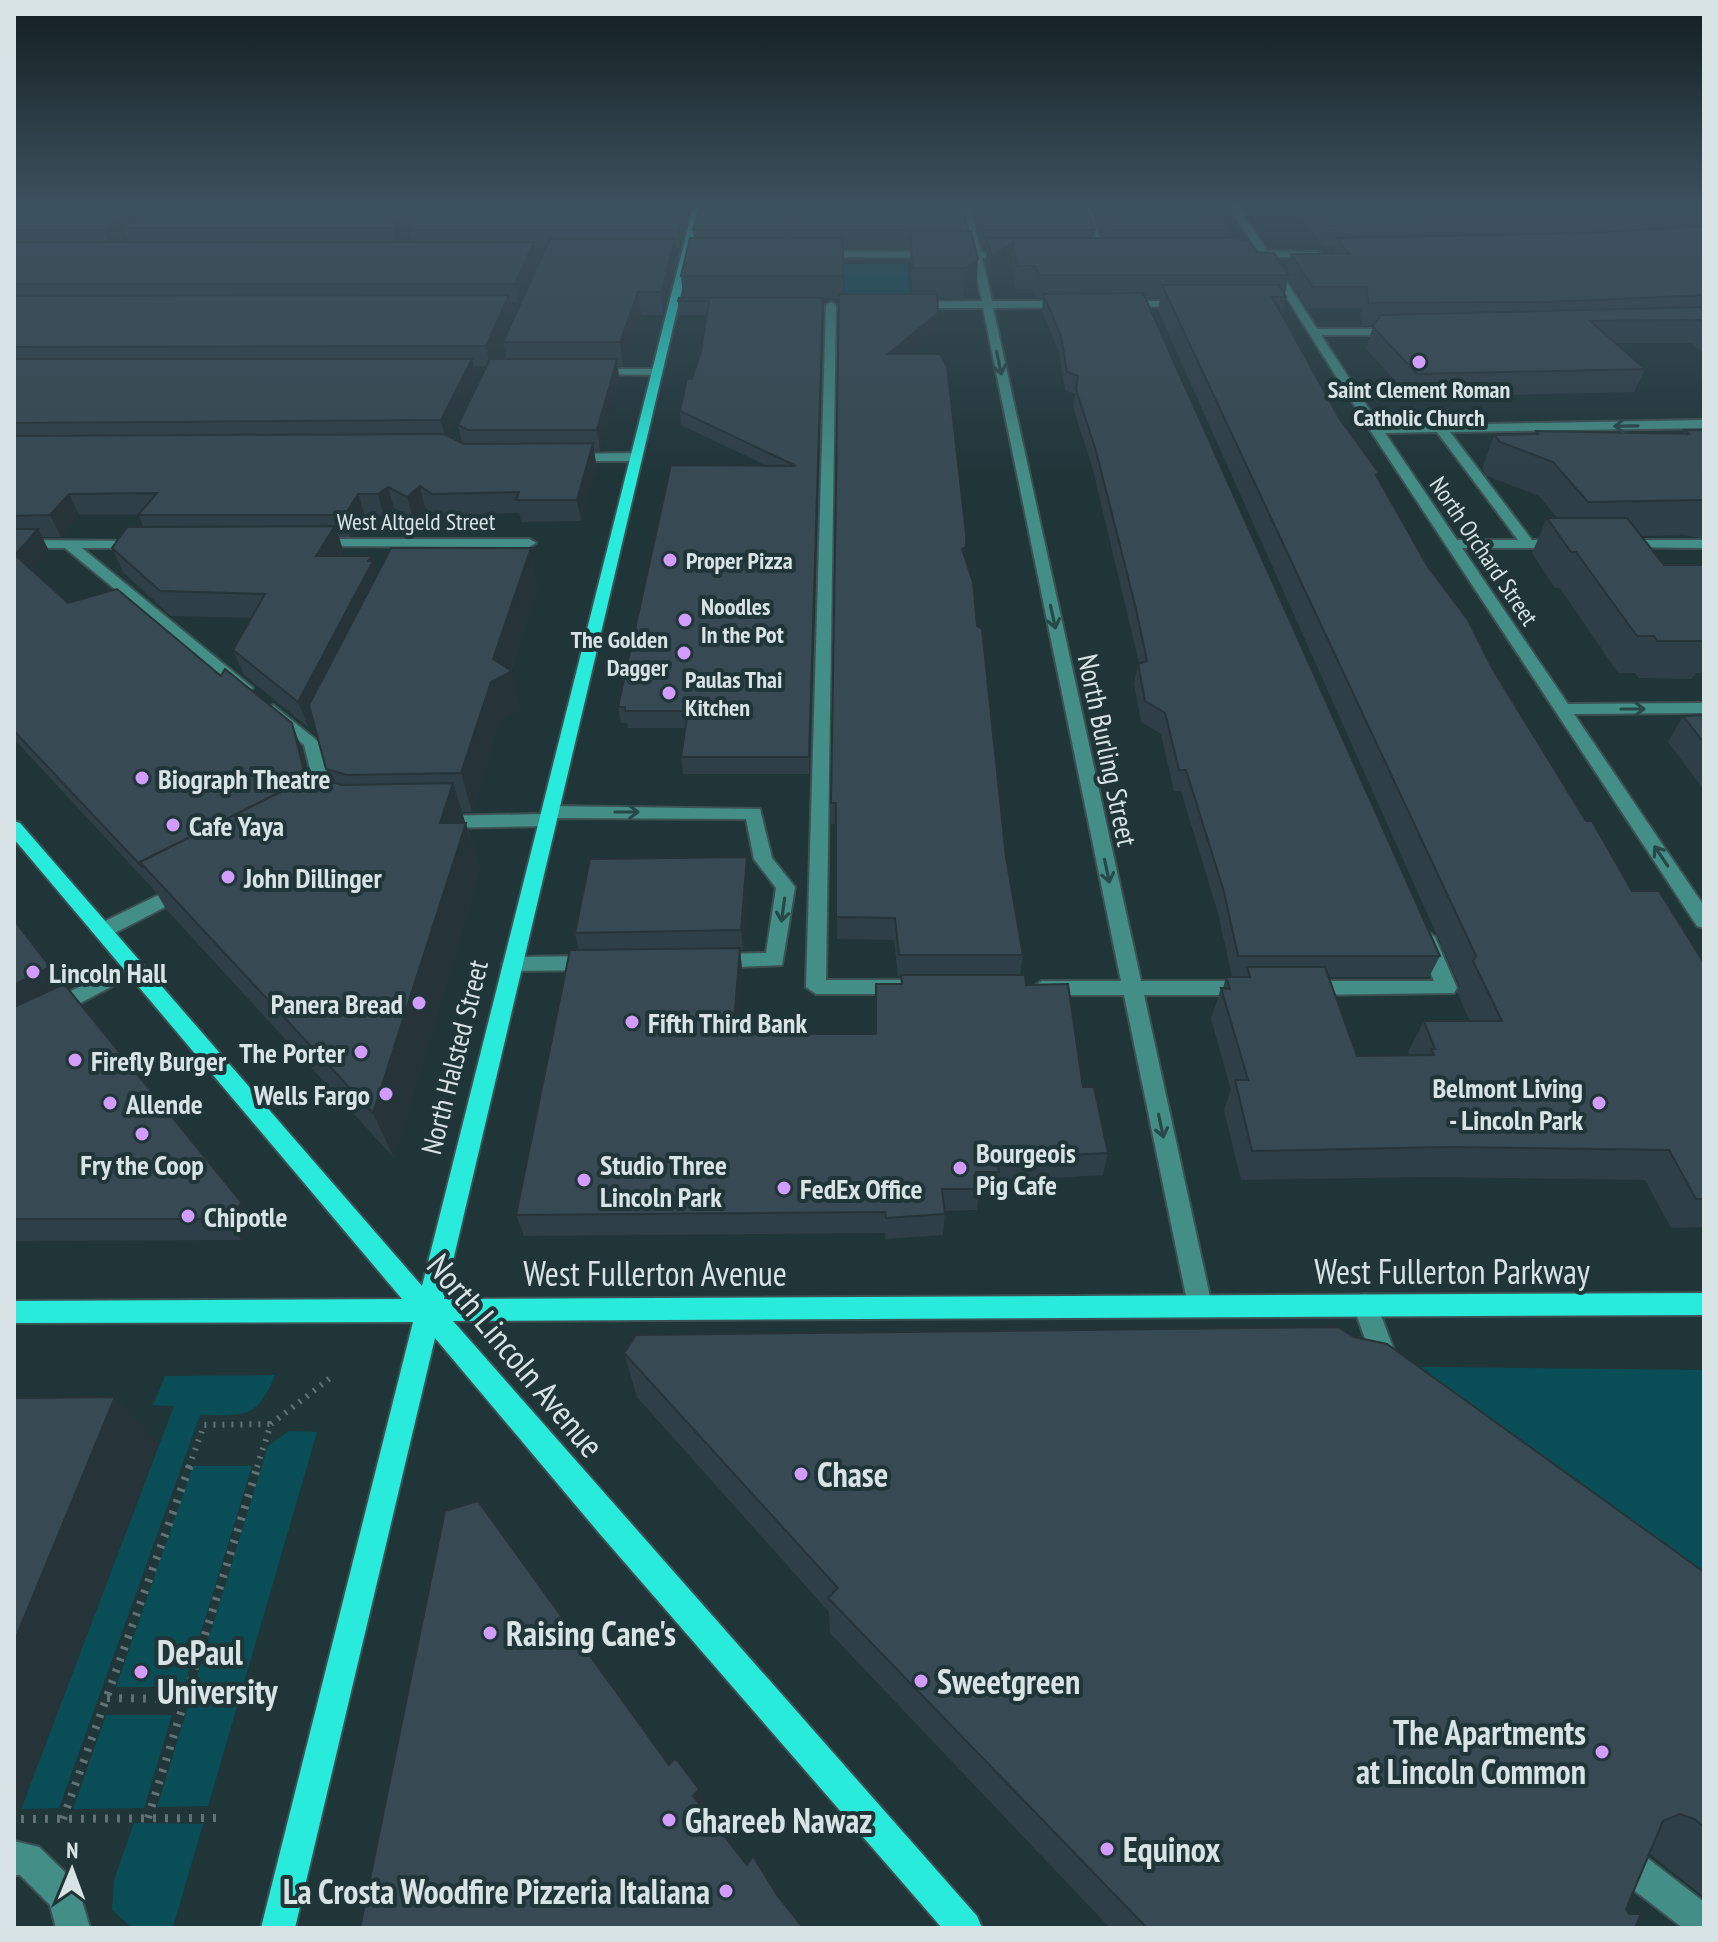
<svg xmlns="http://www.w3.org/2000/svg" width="1718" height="1942" viewBox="0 0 1718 1942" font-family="'PT Sans Narrow',sans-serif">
<rect width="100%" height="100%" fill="#203538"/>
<g fill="#094e56">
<path d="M844,264H907L910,302H844Z"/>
<path d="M1351,1366L1704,1370V1647Z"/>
<path d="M275,1375C256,1420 246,1415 200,1415L59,1808L21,1809L174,1406L153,1405L165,1376Z"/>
<path d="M289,1431L317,1432L208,1806L157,1807L268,1446Z"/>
<path d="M193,1466H252L184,1687H116Z"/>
<path d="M106,1715H172L144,1808L73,1809Z"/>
<path d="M134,1823L203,1824L173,1927H131L112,1910L114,1880Z"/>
</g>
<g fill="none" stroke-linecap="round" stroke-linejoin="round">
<defs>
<g id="minor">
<path d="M962,204H970L981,252L1017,255L982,258L992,301H1068L1073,304L1068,307L993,308L1141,981H1250L1260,988L1250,995H1144L1212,1306L1209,1314L1200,1317L1191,1314L1188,1306L1124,995H1042L1032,988L1042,981H1121L983,308H912L907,305L912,302L982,301L973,258L816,257L811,254L816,251L971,252Z"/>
<path d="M1080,204H1088L1106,256L1098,254Z"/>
<path d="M1228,204H1236L1267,251L1319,252L1316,257H1271L1317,329H1395L1400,332L1395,335H1321L1380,426L1704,420V428L1450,432L1532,540H1560L1567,544L1560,548H1462L1568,704L1704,703V713L1574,714L1704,906V928L1697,926L1370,430L1261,257L1243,254L1257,251ZM1437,432L1518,540H1457L1385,433Z"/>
<path d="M1120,301H1184L1189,304L1184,307L1116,306Z"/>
<path d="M831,302L836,305L826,980H902L912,987L902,994H816L806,987L826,305Z"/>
<path d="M592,369H656L662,372L656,375L588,374V370Z"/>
<path d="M567,454L635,453L641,457L635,461H563V455Z"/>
<path d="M313,539H529L536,543L529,547L308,546V540Z"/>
<path d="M14,540L146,541L148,544L141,548H82L253,688L245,693L239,691L65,548H14Z"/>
<path d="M1620,540H1704V548L1615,547L1613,544Z"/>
<path d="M273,705L320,743L337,805L334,809L328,811L319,805L304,745L267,713L265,710Z"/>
<path d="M549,806L760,809L772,858L795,887L782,965L716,968L706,961L716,954L766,953L776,888L754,859L746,819L554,818L553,824L547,826L439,828L430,822L439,816L542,814L543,808Z"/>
<path d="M183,883L190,884L192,889L190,894L109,936L102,938L92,931L95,926Z"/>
<path d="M1425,930L1435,937L1457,988L1454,993L1306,995L1296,988L1306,981H1434L1415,937Z"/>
<path d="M592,956L602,963L592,970L512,971L502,964L512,957Z"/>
<path d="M132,960L139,962L142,967L139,972L14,1038V1020Z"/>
<path d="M1365,1294L1374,1297L1400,1366L1396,1375L1387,1378L1378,1375L1353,1305L1356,1297Z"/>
<path d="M14,1841L39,1847L77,1884L90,1928H56L50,1905L20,1875H14Z"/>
<path d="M1621,1842L1633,1847L1704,1902V1928H1683L1609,1871L1604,1859L1609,1847Z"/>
</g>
<path id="major" d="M694,204H702L444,1299L1704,1293V1315L453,1321L977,1916L982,1928H942L599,1533L435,1338L295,1928H261L413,1322L14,1323V1301L402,1299L14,839V821L20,823L422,1286Z"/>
</defs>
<use href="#minor" stroke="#3d5154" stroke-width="4"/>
<use href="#major" stroke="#3d5154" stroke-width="4"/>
<g stroke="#607275" stroke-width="6" stroke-dasharray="2 7" stroke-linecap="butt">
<path d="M189,1467L204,1425L271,1424"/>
<path d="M257,1467L271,1424L334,1375"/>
</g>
<g stroke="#607275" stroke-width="8" stroke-dasharray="3 9" stroke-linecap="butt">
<path d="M107,1698L185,1699"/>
<path d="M148,1818L258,1465"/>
<path d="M21,1819L216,1818"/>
<path d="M63,1819L190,1465"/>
</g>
<use href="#minor" fill="#438e86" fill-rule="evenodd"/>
<use href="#major" fill="#28ebdb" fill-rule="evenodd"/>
</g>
<g fill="#2f3f47" fill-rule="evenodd">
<path d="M14,204L421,213L401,242H412L409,230L428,204H691L680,248H676L677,260L663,315H641L623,366H618L619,378L600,451H594L596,464L581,521L521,522L519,513L438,515L425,508L413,518L394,508L384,516H365L351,537H339L343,550L340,556L372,561L377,574L538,585L511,670L521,709L500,720L472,812H461L464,823H466L480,870L394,1158L166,909L156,892L14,739ZM126,235L129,242H117ZM535,248H545L503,342L506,359H493L512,314L510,302H518L537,260ZM473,366H487L458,425L462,443L448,436L476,379ZM79,515H139L143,527L112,548L123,572L171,616L252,618L233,650L244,675L308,727L312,719L326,769L330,782L309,778L301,747L68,603L32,571L49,551L42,537H61Z"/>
<path d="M700,204H963L976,289L963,298H937V330L909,354L965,559L977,626L1006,857L1023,955L1020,975L1083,1087L1108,1153L1103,1175L998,1181L996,1193L979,1194L977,1210L945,1211L943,1235L885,1239V1233L524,1236L516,1215L579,950L575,933L748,878L743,950H740L742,970L737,1034H876L901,984V977H898L894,940L837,939L836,824H831V803L839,298H823L809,774H683L681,757L685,728H628L627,723H621L618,707L765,465L681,425L680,411L692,379L701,351L706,315H679L678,301L683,298L681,276L694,238L693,230ZM801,214L800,217H791V215ZM843,248H910L912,294H843Z"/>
<path d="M971,204H1085L1095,230L1094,238H1105L1089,204H1203L1214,218L1229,230L1227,238L1257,252L1287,272L1291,254H1333L1335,247H1323L1293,204H1704V353L1690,343H1616L1645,369L1634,392L1410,397L1366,349L1373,326H1362L1361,309H1308L1288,278L1285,294L1286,297L1282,315L1339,418L1378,478L1428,567L1586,821L1632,891L1704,963V1227L1671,1228L1645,1180L1428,1177L1241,1180L1224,1110L1231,1090L1211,1019L1221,988H1223L1226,977H1232L1218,913L1181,791H1174L1161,734L1141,722L1134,684L1138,664L1139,663L1093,470L1073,407L1075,394L1065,390L1059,353L1042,311L1043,298H1036L1032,289H1015L1011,264L990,279L986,260L987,248H983ZM1145,298H1160L1158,310L1460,987L1457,992L1470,1021H1424L1408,1052L1410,1055L1357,1056L1329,977H1429L1440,956Z"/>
<path d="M1685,430H1704V539L1685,535L1641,536L1664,565H1704V673H1696L1692,679L1638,678L1635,673H1618L1560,588H1555L1532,553L1547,518H1557L1539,496L1487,476L1482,469L1494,435L1535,434L1536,431L1683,434Z"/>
<path d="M1704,715V790L1668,742L1683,716Z"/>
<path d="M14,920L62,984L242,1203L256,1225L241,1240L14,1241Z"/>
<path d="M624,1353L1704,1572V1897L1649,1853L1626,1909L1635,1928H1110L830,1633L829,1612L637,1397Z"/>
</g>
<g fill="#263339">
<path d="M135,204H147L150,213L123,228L126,235L111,248L104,230Z"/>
<path d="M410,204H419L421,213L397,248L393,228Z"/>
<path d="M685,204H691L680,248L678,230Z"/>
<path d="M789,204H791V215L787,234V216Z"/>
<path d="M675,239L677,260L663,315L661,292Z"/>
<path d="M534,242L537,260L518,302L515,284Z"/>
<path d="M1013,242L1011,264L990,279L992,257Z"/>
<path d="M978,259L976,289L963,298L965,268Z"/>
<path d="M638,292L641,315L623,366L620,342Z"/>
<path d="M509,295L512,314L490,366L486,346Z"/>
<path d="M823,298V311L809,774V757Z"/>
<path d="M938,313L937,330L888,372V354Z"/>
<path d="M472,359L476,379L446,441L441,420Z"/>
<path d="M617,359L619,378L600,451L597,430Z"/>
<path d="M593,443L596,464L581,521L577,500Z"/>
<path d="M420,486L425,508L413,518L407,497Z"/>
<path d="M388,487L394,508L384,516L378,494Z"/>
<path d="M69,494L79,515L61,537L50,515Z"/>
<path d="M358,494L365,516L351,537L345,515Z"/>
<path d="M335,526L343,550L324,580L316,556Z"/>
<path d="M38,529L49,551L26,578L15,555Z"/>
<path d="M531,548L538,585L510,672L512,671L521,709L500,720L472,812L461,773L491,682L493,659Z"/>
<path d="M371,556L380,585L308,727L298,702Z"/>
<path d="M292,723L301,747L318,809L145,867Z"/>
<path d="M453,783L480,870L394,1158L373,1113L440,823Z"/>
<path d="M747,857L748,878L743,950L741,930Z"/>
<path d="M740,948L742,970L736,1056L733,1034Z"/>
<path d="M50,967L66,990L14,1017V985Z"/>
<path d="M242,1203L256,1225L241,1240L226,1219Z"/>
<path d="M115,1397L159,1443L21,1809L14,1806V1642Z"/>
<path d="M699,1789L705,1801L699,1809L693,1796Z"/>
</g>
<g fill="#374952" stroke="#263339" stroke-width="2">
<path d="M14,204H135L104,230H14Z"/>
<path d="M151,204H410L393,228H123Z"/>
<path d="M428,204H685L678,230H409Z"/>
<path d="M700,204H789L787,216L800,217L802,207L852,205L853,204H963L968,230H693Z"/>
<path d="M977,204H1085L1095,230H985Z"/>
<path d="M1099,204H1203L1214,218H1221L1229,230H1111Z"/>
<path d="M1312,204H1704V214L1589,221L1328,226Z"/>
<path d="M1704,226V295L1547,302L1368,303L1367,287H1313L1291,254H1349L1337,238L1589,233Z"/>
<path d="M910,231H971L978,259L965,268H913Z"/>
<path d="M690,238H843V276H681Z"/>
<path d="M987,238H1236L1249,241L1257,252L1274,253L1289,275H1039L1035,266H1017L1013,242L992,257Z"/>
<path d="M550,239H675L661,292H638L620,342H503Z"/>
<path d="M14,242H534L515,284H14Z"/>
<path d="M1162,285H1279L1286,297H1272L1339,418L1379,473L1376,475L1428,567L1468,620L1492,668L1586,821H1592L1632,891H1659L1704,963V1199H1696L1669,1150L1445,1147L1252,1151L1235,1080H1248L1221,988L1230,989L1226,977H1250L1247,967H1325L1357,1056L1434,1055L1431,1049H1435L1424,1021H1502L1473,961L1476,956Z"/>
<path d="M1143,293L1440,956H1238L1224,892L1186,770H1179L1165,713L1145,701L1138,664L1147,661L1135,605L1096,451L1076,389L1078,376L1067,372L1061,336L1043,294Z"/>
<path d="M839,294H937L938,313L888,354H940L947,366L966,534V547L962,549L973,582L977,626L982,629L1006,857L1023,955H899L895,918L836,917V803H831Z"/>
<path d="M509,295L486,346L14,347V296Z"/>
<path d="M679,298H823L809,757H681L688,711H625V707H618L671,465L796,466L680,411L687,379H692L701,351L709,301H678Z"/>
<path d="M1704,307V323L1700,320L1590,321L1645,369L1417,374L1372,326L1381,315Z"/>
<path d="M14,359H472L441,420L14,423Z"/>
<path d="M490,359H617L597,430H468L458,425Z"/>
<path d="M1685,430H1704V500L1588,502L1553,462L1500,442L1494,435L1538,434L1536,431L1689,434Z"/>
<path d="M444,434L464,444L593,443L577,500H516L519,492L432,494L420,486L407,497L388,487L378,494H358L345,515H138L157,493L69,494L50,515L14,516V436Z"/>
<path d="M1547,518H1627L1664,565H1704V641H1657L1654,636H1637L1576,552H1571Z"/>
<path d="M335,526L316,556H371L368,561H373L298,702L233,650L265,594L160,591L112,548L127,527Z"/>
<path d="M14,529H38L15,555L68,603L117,589L221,676L225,669L292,723L306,779L140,862L143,868L14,731Z"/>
<path d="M391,548H531L493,659L512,671L491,682L461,773L347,775L326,769L309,705Z"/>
<path d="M1704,715V743L1683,716Z"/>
<path d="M313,776L342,785L453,783L440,823H466L373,1113L140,862Z"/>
<path d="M747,857L741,930L575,933L590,859Z"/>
<path d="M14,920L50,967L14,985Z"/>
<path d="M740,948L733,1034H876V984H902L901,975H1025L1026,985L1068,984L1083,1087H1094L1108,1153L997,1159L999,1172H976L979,1189H942L945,1214L886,1218L885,1212L516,1215L570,950Z"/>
<path d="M64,984L242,1203L226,1219H14V1007Z"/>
<path d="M1338,1327L1354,1337L1387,1344L1704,1572V1827L1694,1819L1680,1814L1663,1821L1626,1909L1629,1914H1641L1635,1928H1147L828,1598L838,1588L624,1353L636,1335Z"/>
<path d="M115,1397L14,1642V1398Z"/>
<path d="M478,1501L669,1765L675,1758L699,1789L693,1796L747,1865L753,1856L777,1895L803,1928H360L445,1511Z"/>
</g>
<defs><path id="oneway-shaft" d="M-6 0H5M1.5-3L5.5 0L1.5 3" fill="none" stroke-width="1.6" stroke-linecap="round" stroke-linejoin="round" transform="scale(2)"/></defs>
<g stroke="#274748">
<use href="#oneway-shaft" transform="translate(999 363) rotate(78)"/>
<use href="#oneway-shaft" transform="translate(1626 426) rotate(179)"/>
<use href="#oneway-shaft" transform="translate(1053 617) rotate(78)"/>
<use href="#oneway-shaft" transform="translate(1633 709)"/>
<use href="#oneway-shaft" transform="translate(627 812)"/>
<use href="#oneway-shaft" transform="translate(1661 856) rotate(-124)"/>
<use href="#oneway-shaft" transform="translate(1107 871) rotate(78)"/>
<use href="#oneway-shaft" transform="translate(783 910) rotate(98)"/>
<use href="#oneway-shaft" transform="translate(1161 1126) rotate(78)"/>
</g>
<linearGradient id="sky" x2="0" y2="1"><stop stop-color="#121d1f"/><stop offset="0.43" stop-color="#3c515e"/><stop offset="1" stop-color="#3c515e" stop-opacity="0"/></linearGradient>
<rect width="1718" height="476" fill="url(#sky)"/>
<g fill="#d29cfd" stroke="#203538" stroke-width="3">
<circle cx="1419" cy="362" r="8"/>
<circle cx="670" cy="560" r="8"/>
<circle cx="685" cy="620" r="8"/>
<circle cx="684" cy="653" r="8"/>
<circle cx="669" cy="693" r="8"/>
<circle cx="142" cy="778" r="8"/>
<circle cx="173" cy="825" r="8"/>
<circle cx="228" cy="877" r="8"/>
<circle cx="33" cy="972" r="8"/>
<circle cx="419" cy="1003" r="8"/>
<circle cx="632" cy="1022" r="8"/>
<circle cx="361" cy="1052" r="8"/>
<circle cx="75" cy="1060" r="8"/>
<circle cx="386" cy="1094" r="8"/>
<circle cx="110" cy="1103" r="8"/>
<circle cx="1599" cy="1103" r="8"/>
<circle cx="142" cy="1134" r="8"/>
<circle cx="960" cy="1168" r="8"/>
<circle cx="584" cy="1180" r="8"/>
<circle cx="784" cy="1188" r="8"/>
<circle cx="188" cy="1216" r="8"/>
<circle cx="801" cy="1474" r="8"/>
<circle cx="490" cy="1633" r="8"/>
<circle cx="141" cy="1672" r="8"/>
<circle cx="921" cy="1681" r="8"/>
<circle cx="1602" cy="1752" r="8"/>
<circle cx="669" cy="1820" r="8"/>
<circle cx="1107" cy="1849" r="8"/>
<circle cx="726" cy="1891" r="8"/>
</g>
<g text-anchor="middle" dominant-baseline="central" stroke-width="8" stroke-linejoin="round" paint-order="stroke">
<g font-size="24" font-weight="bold" fill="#d7e3e5" stroke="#203538" text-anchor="start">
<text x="1419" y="389" text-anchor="middle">Saint Clement Roman<tspan x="1419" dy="28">Catholic Church</tspan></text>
<text x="686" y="560">Proper Pizza</text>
<text x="701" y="606">Noodles<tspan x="701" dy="28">In the Pot</tspan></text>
<text x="668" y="639" text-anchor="end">The Golden<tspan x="668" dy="28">Dagger</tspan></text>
<text x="685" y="679">Paulas Thai<tspan x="685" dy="28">Kitchen</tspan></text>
</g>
<g font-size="24" fill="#d7e3e5" stroke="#203538">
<text x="416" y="521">West Altgeld Street</text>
<text transform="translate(1484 551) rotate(56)">North Orchard Street</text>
</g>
<g font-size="28" fill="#d7e3e5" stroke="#203538">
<text transform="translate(1108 750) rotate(78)">North Burling Street</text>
<text transform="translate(454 1057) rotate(-76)">North Halsted Street</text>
</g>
<g font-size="28" font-weight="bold" fill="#d7e3e5" stroke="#203538" text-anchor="start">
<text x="158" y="778">Biograph Theatre</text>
<text x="189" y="825">Cafe Yaya</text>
<text x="244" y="877">John Dillinger</text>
<text x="49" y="972">Lincoln Hall</text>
<text x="403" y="1003" text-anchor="end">Panera Bread</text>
<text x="648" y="1022">Fifth Third Bank</text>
<text x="345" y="1052" text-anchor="end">The Porter</text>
<text x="91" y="1060">Firefly Burger</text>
<text x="1583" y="1087" text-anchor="end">Belmont Living<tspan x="1583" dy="32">- Lincoln Park</tspan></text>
<text x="370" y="1094" text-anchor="end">Wells Fargo</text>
<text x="126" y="1103">Allende</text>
<text x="976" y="1152">Bourgeois<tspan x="976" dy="32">Pig Cafe</tspan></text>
<text x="142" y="1164" text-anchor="middle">Fry the Coop</text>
<text x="600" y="1164">Studio Three<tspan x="600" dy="32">Lincoln Park</tspan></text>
<text x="800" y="1188">FedEx Office</text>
<text x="204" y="1216">Chipotle</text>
</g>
<g font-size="34" fill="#d7e3e5" stroke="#203538">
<text x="1452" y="1271">West Fullerton Parkway</text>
<text x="655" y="1273">West Fullerton Avenue</text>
<text transform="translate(516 1355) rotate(50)">North Lincoln Avenue</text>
</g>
<g font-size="34" font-weight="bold" fill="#d7e3e5" stroke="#203538" text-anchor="start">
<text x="817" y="1474">Chase</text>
<text x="506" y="1633">Raising Cane's</text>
<text x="157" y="1652">DePaul<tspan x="157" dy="39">University</tspan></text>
<text x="937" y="1681">Sweetgreen</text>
<text x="1586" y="1732" text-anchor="end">The Apartments<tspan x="1586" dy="39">at Lincoln Common</tspan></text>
<text x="685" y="1820">Ghareeb Nawaz</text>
<text x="1123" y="1849">Equinox</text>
<text x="710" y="1891" text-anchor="end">La Crosta Woodfire Pizzeria Italiana</text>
</g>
</g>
<rect width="1718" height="1942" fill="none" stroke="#d7e3e5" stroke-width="32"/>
<g transform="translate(72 1870) rotate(1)" stroke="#203538" stroke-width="6" paint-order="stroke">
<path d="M0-6L14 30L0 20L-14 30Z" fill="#d7e3e5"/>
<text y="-12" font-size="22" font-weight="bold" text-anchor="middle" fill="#d7e3e5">N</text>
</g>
</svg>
